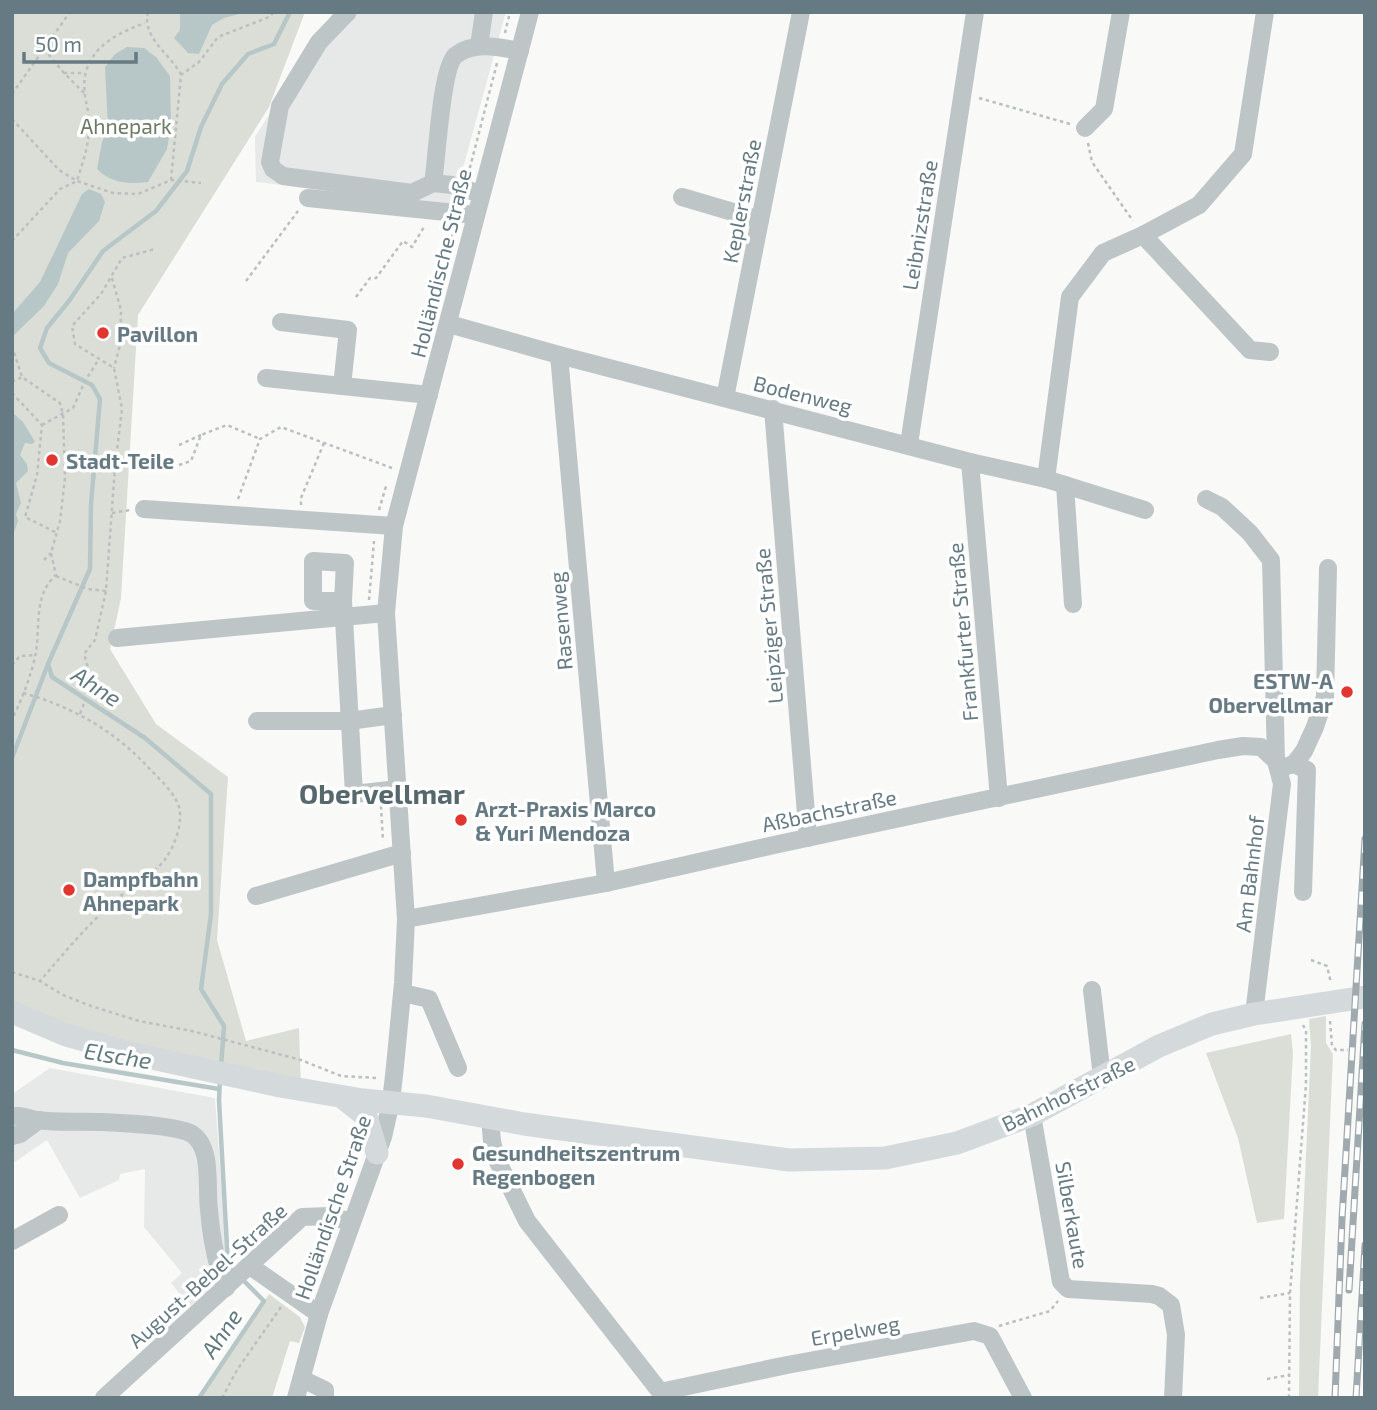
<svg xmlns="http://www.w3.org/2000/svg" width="1377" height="1410" viewBox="0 0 1377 1410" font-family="'Exo 2',sans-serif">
<rect width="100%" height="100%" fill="#f9f9f7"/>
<g fill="#e7e9e8">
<path d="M333,12H506L453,204L256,182L255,137Z"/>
<path d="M50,1068L215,1098L228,1273L190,1306L171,1283L182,1273L144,1227L145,1169L120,1174L119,1180L80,1198L47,1140L12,1164V1094Z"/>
</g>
<g fill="#dbded6">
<path d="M12,12H305L269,107L138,315L121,598L110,649L156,724L228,777L217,940L246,1041L299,1028L301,1090L12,1012Z"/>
<path d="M1326,1016V1043L1333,1054L1318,1398H1299L1300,1284L1311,1047L1309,1019Z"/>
<path d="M1291,1034L1293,1053L1284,1219L1257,1223L1238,1138L1206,1053Z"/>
<path d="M269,1294L300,1317L305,1327L299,1343L290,1341L272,1398H199Z"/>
</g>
<g fill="#b7c7c8">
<path d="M180,12H247L224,18L212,25L199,54L188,53L174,38L180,30Z"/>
<path d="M127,47L144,48L156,57L170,76L171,125L167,149L148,182C128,184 112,184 97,169L102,142L108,127L105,67L115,54Z"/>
<path d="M89,189L101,194L105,202L99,221L68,253L58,284L44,306L13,336L12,314L40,282L82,194Z"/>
<path d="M12,412L23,422L35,442L32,444L25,443L20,455L27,464L28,471L16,483L21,503L16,514L18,521L12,538Z"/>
</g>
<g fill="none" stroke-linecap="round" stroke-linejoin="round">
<g stroke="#b7c7c8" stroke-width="4.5">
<path d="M12,758L48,664"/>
<path d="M12,1050L63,1063L219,1089"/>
<path d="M221,1067L224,1026L201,989L211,914V794L145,738L52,677L48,664L90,569L91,504L100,399L92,385L49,363L40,348L47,328L69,301L103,251L156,211L187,171L201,127L222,84L248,54L274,44L290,12"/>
<path d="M220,1079L219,1100L228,1265L234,1271"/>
<path d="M199,1398L264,1301L240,1277"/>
</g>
<g stroke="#bbbfc1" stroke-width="2.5" stroke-dasharray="3.5 3.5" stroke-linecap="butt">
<path d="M148,12C142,38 169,53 181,74"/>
<path d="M505,33L510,12"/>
<path d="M44,49L64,73"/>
<path d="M84,93L64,73H85"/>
<path d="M12,94L70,12"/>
<path d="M979,98L1070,124"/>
<path d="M12,119L59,170L77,181L113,193L138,194L171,180L201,183"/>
<path d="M1088,143L1092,162L1133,221"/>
<path d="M468,175L497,63"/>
<path d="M171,180L181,75L199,62L218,37L269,17L274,12"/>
<path d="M12,241L60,189L77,181C83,161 90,143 89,122C89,113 86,104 85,95C79,53 112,35 145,23"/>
<path d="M447,257L454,229"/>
<path d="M112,278L121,310L120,345L114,368"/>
<path d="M246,281L298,211"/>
<path d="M356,297L370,278H376L403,241L412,247L424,227"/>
<path d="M12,346L22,377L60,403L63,415L65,478L60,521L51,553L56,575C34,594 40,625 36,652C32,673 22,700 12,719"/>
<path d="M12,382L22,377"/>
<path d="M12,393L42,425L37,475L25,517L57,533"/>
<path d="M42,425L73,408L85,381L99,359"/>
<path d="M179,445L201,435"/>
<path d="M179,465L191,461L201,435L227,425L260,439"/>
<path d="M238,499L260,439L281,427L392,468"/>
<path d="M301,505V498L324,443"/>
<path d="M379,510L386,486"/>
<path d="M112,513L130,510"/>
<path d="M44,560L51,553"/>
<path d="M56,576L88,589L106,591"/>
<path d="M369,600L374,541"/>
<path d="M12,665L20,656L35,655"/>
<path d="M23,693C70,706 112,729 146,765C157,777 174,791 179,807C183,823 175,845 166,858C157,872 130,887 117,899C89,923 64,953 40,981"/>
<path d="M80,714C89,691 92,677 84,654L95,640L106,591L115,467L122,409L114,368L75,344L72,326L101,294L122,258L155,249"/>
<path d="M381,806L383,841"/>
<path d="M1311,960L1327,966L1331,983"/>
<path d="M12,972L40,981L63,995L91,1006L139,1021L192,1031L301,1060L341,1076L377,1078"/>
<path d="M1330,1021L1332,1046L1336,1050H1348"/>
<path d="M1260,1298L1290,1293"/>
<path d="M999,1326L1050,1311L1058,1301"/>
<path d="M1267,1379L1289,1375"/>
<path d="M222,1398L237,1370L281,1307"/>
<path d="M1289,1398L1290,1293L1306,1084V1031L1303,1025"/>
</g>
<g stroke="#bec5c7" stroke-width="18">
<path d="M348,12L319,42L280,106L270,162L273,169L283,176L412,193L433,183"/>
<path d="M479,46L484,12"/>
<path d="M1085,128L1104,109L1121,12"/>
<path d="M481,194L452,185L433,183C437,160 441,66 456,55C474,41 499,47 520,51"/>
<path d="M682,197L760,220"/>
<path d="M308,198L476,215"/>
<path d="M1143,235L1250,350L1270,352"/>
<path d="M281,322L348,330L342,386"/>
<path d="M449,324L559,355L970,462L1046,479L1145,510"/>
<path d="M559,355L606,883"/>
<path d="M266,378L429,395"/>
<path d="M725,398L801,12"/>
<path d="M773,409L808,838"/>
<path d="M909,444L975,12"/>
<path d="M970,462L999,798"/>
<path d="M1046,479L1070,297L1103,253L1143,235L1199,205L1243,154L1265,12"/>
<path d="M1065,485L1073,604"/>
<path d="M1206,499L1222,507L1250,533L1271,560L1276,761"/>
<path d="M144,509L394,526"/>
<path d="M343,601H313V561L345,563L343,601L354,794L398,789"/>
<path d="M117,638L386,613"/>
<path d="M257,721H349L393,715"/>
<path d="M1294,764L1304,751L1315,727L1325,697L1328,568"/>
<path d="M1284,767L1294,764L1307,770L1303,892"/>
<path d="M256,896L402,853"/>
<path d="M406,919L606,883L774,845L1218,750L1243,746L1261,747L1276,761L1282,784L1254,1014"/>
<path d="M1092,990L1102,1077"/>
<path d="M403,993L429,999L458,1068"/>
<path d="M1032,1115L1061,1282L1068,1289L1152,1294L1159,1296L1171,1305L1176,1335L1173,1398"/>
<path d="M12,1117C21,1114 29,1119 38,1120C57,1123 82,1121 102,1122C121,1123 177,1125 192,1134C213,1148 206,1187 209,1210C211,1235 216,1264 226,1288"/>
<path d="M490,1118L492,1141L496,1158L527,1221L665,1398"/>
<path d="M12,1136L20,1134L39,1120"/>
<path d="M12,1241L59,1215"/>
<path d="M250,1266L319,1314"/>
<path d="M302,1379L325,1390V1398"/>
<path d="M660,1392L787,1365L974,1331L990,1336L1023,1398"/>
<path d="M104,1398L302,1217L330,1216L351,1222"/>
<path d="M296,1398L319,1314L383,1137L391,1102L395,1066L403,983L406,919L386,613L394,526L530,12"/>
</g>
<g stroke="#d4d9dc" stroke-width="23">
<path d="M12,1012L66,1035L129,1053L280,1086L363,1100L426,1106L524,1124L789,1160L885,1158L957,1143L1032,1115L1159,1046L1212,1024L1254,1014L1365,997"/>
<path d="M342,1097L366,1116L377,1153"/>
</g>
<defs>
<g id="rail">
<path d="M1349,1290L1365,1024"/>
<path d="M1335,1398L1342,1219L1365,839"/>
<path d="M1356,1398L1365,1245"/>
</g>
</defs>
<use href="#rail" stroke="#a0aaae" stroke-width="7"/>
<use href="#rail" stroke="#fff" stroke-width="4.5" stroke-dasharray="13" stroke-linecap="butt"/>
</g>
<g fill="#e1352f" stroke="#fff" stroke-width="2.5">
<circle cx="103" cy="333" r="7"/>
<circle cx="52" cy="460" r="7"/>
<circle cx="1347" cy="692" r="7"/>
<circle cx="461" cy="820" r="7"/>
<circle cx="69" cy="890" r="7"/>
<circle cx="458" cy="1164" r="7"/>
</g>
<g text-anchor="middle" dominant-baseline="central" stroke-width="7" stroke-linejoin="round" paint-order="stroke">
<g font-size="21" fill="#6c7a64" stroke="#fff">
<text x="126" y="125">Ahnepark</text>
</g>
<g font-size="21" fill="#657a82" stroke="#fff">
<text transform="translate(741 201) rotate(-79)">Keplerstraße</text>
<text transform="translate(919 225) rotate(-81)">Leibnizstraße</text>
<text transform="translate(440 263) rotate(-76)">Holländische Straße</text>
<text transform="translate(803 394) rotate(14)">Bodenweg</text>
<text transform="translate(560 621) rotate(-95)">Rasenweg</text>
<text transform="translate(768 626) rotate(-95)">Leipziger Straße</text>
<text transform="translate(962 632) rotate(-95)">Frankfurter Straße</text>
<text transform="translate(829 810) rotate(-12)">Aßbachstraße</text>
<text transform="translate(1249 874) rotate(-83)">Am Bahnhof</text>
<text transform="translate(1068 1093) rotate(-26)">Bahnhofstraße</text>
<text transform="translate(332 1207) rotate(-71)">Holländische Straße</text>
<text transform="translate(1073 1215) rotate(80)">Silberkaute</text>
<text transform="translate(207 1275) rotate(-42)">August-Bebel-Straße</text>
<text transform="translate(855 1330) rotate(-10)">Erpelweg</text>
</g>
<g font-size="21" font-weight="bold" fill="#657a82" stroke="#fff" text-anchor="start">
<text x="117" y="333">Pavillon</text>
<text x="66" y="460">Stadt-Teile</text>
<text x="1333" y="680" text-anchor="end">ESTW-A<tspan x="1333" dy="24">Obervellmar</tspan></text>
<text x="475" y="808">Arzt-Praxis Marco<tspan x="475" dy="24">&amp; Yuri Mendoza</tspan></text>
<text x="83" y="878">Dampfbahn<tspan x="83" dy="24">Ahnepark</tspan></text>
<text x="472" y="1152">Gesundheitszentrum<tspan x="472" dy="24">Regenbogen</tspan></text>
</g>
<g font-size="23" font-style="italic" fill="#60797c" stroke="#fff">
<text transform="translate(97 686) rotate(33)">Ahne</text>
<text transform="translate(118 1055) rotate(9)">Elsche</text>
<text transform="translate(221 1333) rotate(-56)">Ahne</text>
</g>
<g font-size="28" font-weight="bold" fill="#57686d" stroke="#fff">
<text x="382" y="793">Obervellmar</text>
</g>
</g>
<rect width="1377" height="1410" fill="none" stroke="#657a82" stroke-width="28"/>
<path d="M24 52v10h112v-10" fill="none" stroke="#657a82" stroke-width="3.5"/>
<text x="35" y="52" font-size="21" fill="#657a82" stroke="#ffffff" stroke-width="5" paint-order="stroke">50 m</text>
</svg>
